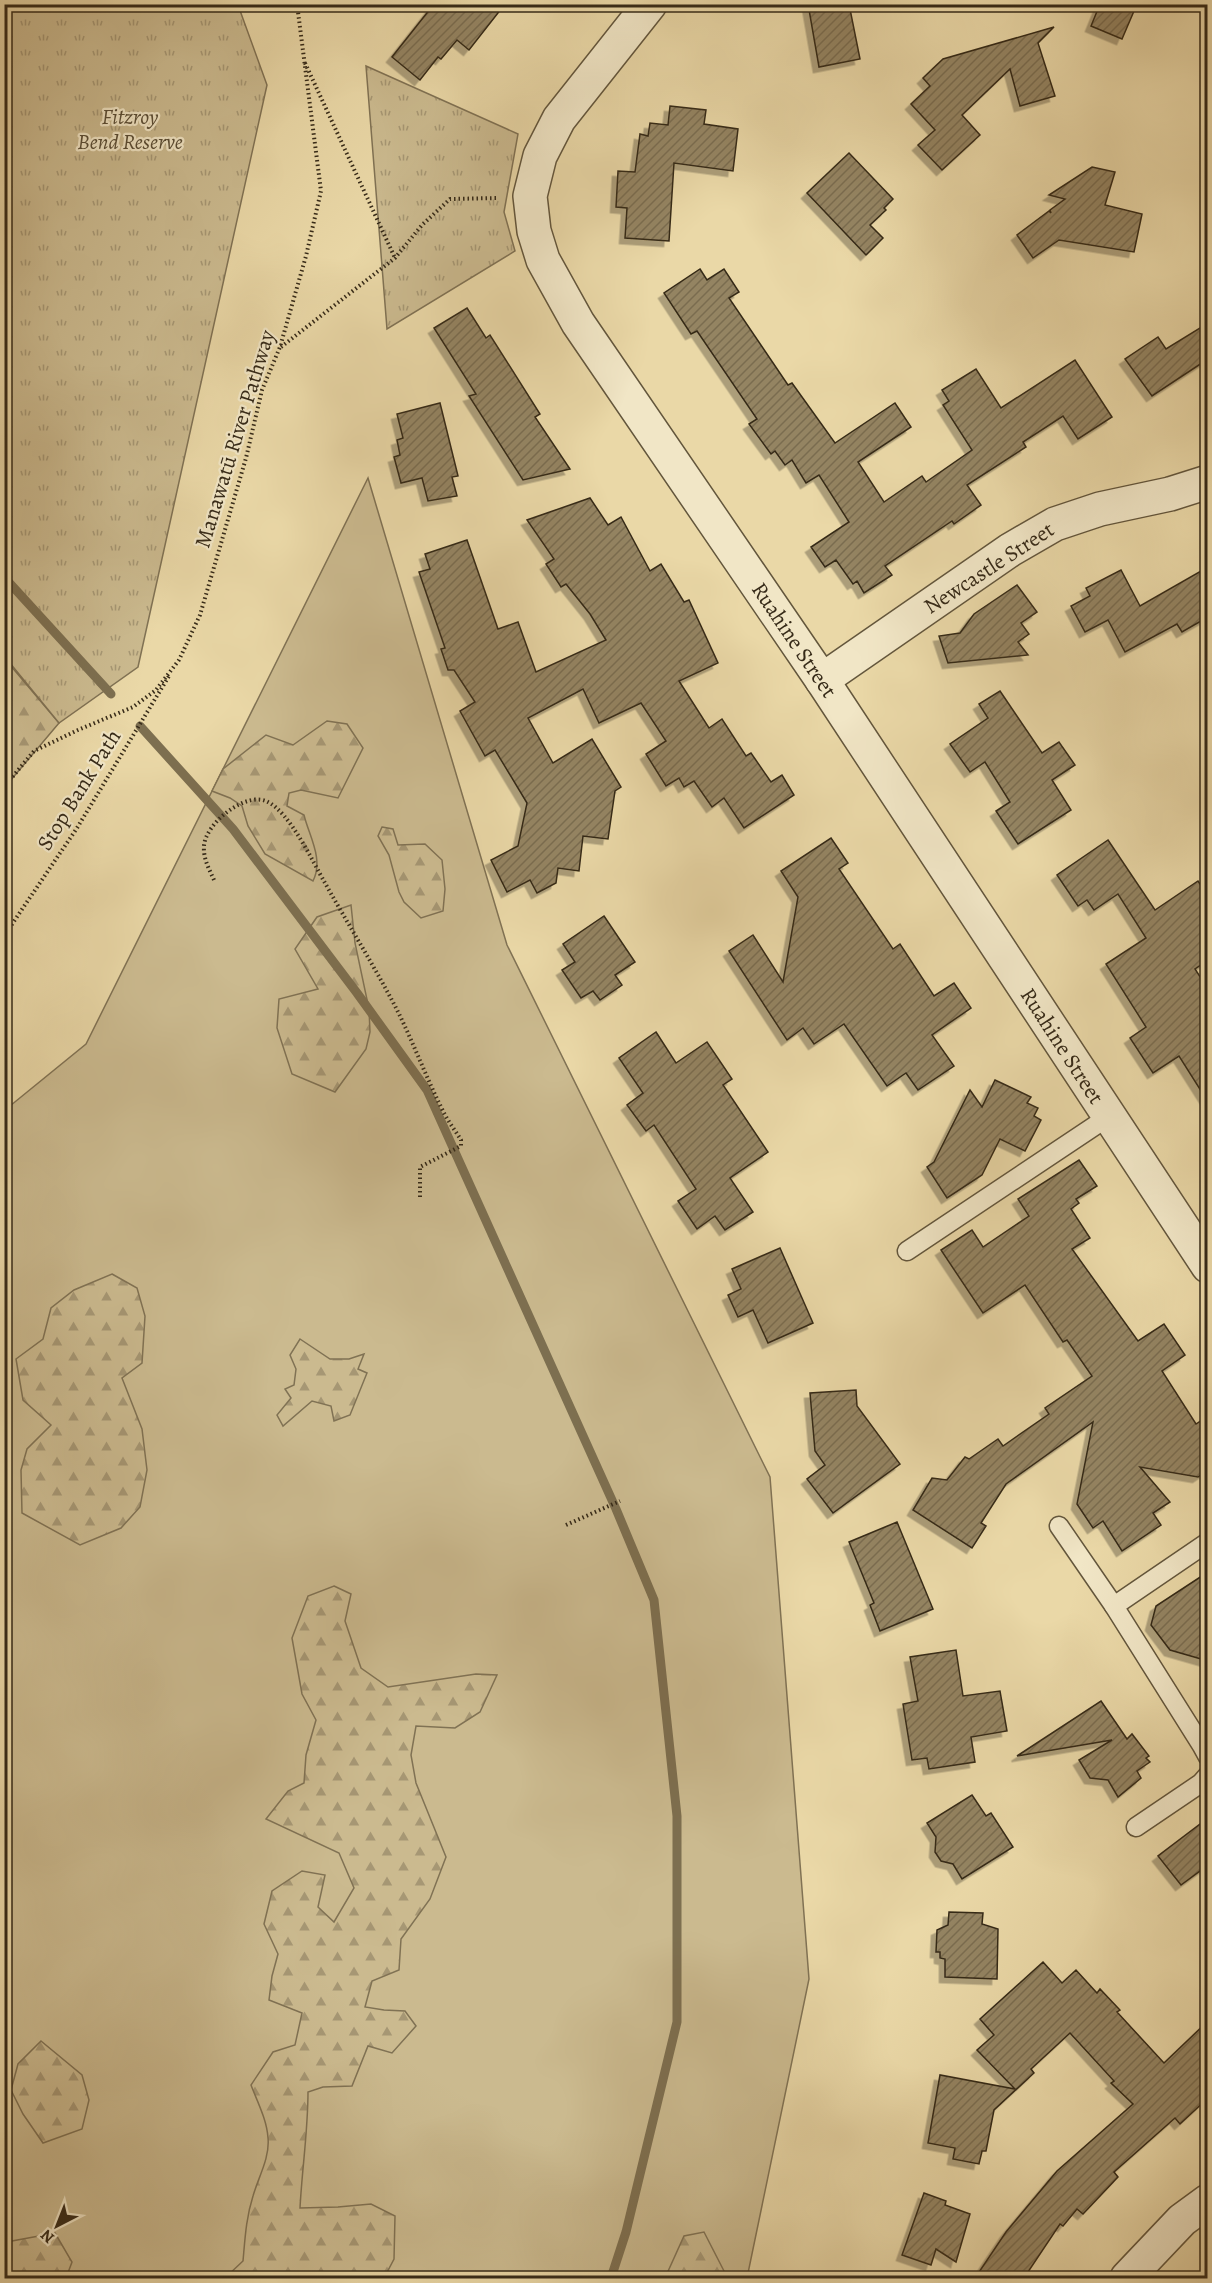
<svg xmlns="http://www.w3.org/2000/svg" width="1212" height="2283" viewBox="0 0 1212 2283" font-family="Alegreya,serif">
<defs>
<pattern id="forest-firs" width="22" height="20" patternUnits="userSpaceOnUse" patternTransform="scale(1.5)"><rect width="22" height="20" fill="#cbba8f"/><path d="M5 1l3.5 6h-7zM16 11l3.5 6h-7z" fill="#a69774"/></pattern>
<pattern id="park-tufts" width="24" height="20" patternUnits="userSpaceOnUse" patternTransform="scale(1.5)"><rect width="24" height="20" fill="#cbba8f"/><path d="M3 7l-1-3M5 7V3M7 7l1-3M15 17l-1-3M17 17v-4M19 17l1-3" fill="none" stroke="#a69774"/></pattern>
<pattern id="building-hatch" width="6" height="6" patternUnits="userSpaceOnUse" patternTransform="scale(1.5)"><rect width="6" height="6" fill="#948462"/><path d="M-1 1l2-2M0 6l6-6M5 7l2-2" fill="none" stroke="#7a6c50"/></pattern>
<filter id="shadow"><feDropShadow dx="-5.5" dy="5.5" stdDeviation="0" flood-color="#0004"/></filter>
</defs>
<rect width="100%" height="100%" fill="#ead8a7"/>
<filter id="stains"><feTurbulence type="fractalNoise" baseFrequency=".00333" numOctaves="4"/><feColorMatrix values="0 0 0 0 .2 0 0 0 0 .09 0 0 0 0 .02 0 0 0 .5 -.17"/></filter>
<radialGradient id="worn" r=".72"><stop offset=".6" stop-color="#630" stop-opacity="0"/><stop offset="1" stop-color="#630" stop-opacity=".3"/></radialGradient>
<path fill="#cbba8f" stroke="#807254" stroke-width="1.5" d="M368,478L507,945L770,1477L809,1979L747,2278H5V1110L86,1044Z"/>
<g fill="url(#forest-firs)" stroke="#807254" stroke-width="1.5">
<path d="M5,659L59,723L5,787L4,659Z"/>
<path d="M327,721L347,724L363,748L338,798L301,790L289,793L287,806L304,815C309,836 324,859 313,881L265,854L248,826L242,806L230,798L212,791L223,769L266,735L293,745Z"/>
<path d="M382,827L393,829L398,845L425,844L442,860L445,889L443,911L421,918L404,902L399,892L389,855L378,836Z"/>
<path d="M351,905L355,943L369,1009L370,1032L366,1049L335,1092L292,1074L277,1028L279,999L318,989L295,949L317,917Z"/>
<path d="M112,1274L137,1288L145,1316L142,1363L122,1378L142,1429L147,1470L140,1507L121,1528L80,1545L22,1513L21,1470L27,1449L51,1425L23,1400L16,1359L43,1339L51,1308L74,1290Z"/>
<path d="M300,1339L330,1359H349L364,1354L358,1369L367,1373L350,1415L334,1421L331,1406L312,1401L283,1426L277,1415L291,1398L285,1389L294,1385L296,1369L290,1355Z"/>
<path d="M334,1586L351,1594L345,1621L361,1668L388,1687L476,1674L497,1675L480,1712L455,1728L416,1726L411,1755L416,1783L446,1857L430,1899L401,1939L399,1970L372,1981L365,2007L384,2010L405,2011L416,2026L392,2053L368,2046L352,2086L323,2087L308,2092C308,2131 302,2169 300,2208L338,2207L371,2204L395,2216L394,2259L384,2278H225L243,2261C245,2239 246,2218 253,2196C258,2178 270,2158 268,2138C267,2120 257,2101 251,2085L273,2052L295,2045L302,2013L269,2000L272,1976L278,1954L264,1924L272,1891L302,1871L325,1875L318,1907L334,1922L354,1888L339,1853L266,1819L288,1791L304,1783L306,1755L316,1720L302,1694L292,1638L308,1596Z"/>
<path d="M41,2041L82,2075L89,2100L82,2129L43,2143L23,2114L11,2090L18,2064Z"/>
<path d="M704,2232L725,2273L723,2278H665L684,2236Z"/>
<path d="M55,2233L72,2262L66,2278H5V2250L12,2241Z"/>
</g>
<g fill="url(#park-tufts)" stroke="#807254" stroke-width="1.5">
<path d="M4,5H238L267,85L138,667L59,723L5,657Z"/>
<path d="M366,66L518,134L504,212L515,251L387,329Z"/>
</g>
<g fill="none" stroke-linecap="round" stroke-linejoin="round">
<g stroke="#7d6f50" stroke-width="9">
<path d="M4,577L111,694"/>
<path d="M140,726L233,829L357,993L427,1090L616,1509L654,1600L677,1816V2022L626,2232L611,2278"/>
</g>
</g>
<g fill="url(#building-hatch)" stroke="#362a18" stroke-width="1.5" filter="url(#shadow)">
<path d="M434,4H505L469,50L457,40L441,59L438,57L420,80L392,57Z"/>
<path d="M808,4H849L860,59L819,67Z"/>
<path d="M1100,4H1137L1122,39L1091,26Z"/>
<path d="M1054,27L1038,43L1055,96L1020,106L1010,69L962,115L980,135L942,170L918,145L935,130L911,104L930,86L923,78L943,59Z"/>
<path d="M670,106L706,110L704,124L738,129L733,171L674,163L669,241L625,238L627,208L616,207L618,171L635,172L640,134L648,136L650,123L668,125Z"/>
<path d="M849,153L893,199L884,208L886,210L870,225L883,238L866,255L807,193Z"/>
<path d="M1092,167L1115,172L1105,205L1142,214L1134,252L1059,240L1033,258L1017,235L1049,211L1051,213L1050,210L1065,199L1049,195Z"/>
<path d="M700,269L707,280L724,269L739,292L729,298L788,385L792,383L835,443L895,403L911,427L858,462L884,502L922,476L926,482L972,450L943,405L949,401L942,390L976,369L1001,408L1075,360L1112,417L1078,439L1063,416L1023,442L1026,447L967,485L981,505L954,524L952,521L885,566L892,575L864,593L857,581L853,584L836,560L825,567L811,547L849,522L819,475L806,483L792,460L785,465L775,451L771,454L749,424L757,419L697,331L691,334L664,293Z"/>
<path d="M467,308L486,338L490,335L540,414L535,417L570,469L523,480L469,396L476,394L434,328Z"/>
<path d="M1208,323V359L1152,396L1125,359L1158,337L1166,349Z"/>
<path d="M440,403L458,476L452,477L457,496L428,501L422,478L401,483L394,457L400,455L397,440L403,438L397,414Z"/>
<path d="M590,498L608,525L621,517L650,571L661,564L684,602L689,600L718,663L679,681L709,728L722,719L746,756L751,753L771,782L782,775L794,795L744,828L724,798L712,807L694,781L684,787L679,778L666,786L646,754L666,741L641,703L599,723L583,689L528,718L553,763L592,739L621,787L615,791L608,839L583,836L579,871L558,868L556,883L537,893L530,880L507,892L491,860L518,846L527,803L495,750L485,756L460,711L475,702L454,670H448L441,649L445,648L419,572L430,569L425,554L467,540L498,629L518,622L536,672L606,640L590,614L566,584L561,587L546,564L554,559L527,520Z"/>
<path d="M1208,567V617L1182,632L1177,624L1125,652L1108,620L1085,632L1071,606L1090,596L1086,588L1121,570L1140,606Z"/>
<path d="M1017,585L1037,612L1021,623L1029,634L1018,642L1028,655L948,663L939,636L960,633L974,614Z"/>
<path d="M1000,691L1042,753L1059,742L1075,765L1052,780L1071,810L1018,844L996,811L1010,802L985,762L970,772L950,744L988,718L979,704Z"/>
<path d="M831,838L848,863L839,869L893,949L900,944L934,996L954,983L971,1008L932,1035L954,1066L918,1090L906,1073L887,1086L844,1024L814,1044L803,1028L787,1040L729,951L753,935L783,982L798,897L781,871Z"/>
<path d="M1108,840L1155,910L1198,881L1208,896V960L1195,969L1208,989V1102L1179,1056L1153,1073L1130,1038L1146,1027L1106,964L1146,938L1118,894L1094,910L1087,900L1078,906L1057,875Z"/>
<path d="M604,916L635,962L615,975L622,985L600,1000L593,991L581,998L562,970L575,962L563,944Z"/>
<path d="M656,1032L676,1063L707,1042L732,1079L723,1085L768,1152L730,1178L753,1212L725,1230L715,1216L697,1229L678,1201L696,1189L654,1125L646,1131L627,1105L643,1093L619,1058Z"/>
<path d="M995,1080L1031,1097L1027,1103L1038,1108L1034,1116L1041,1120L1025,1151L1000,1139L982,1175L947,1198L927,1167L934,1162L970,1090L982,1107Z"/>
<path d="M1079,1160L1097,1186L1076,1199L1079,1203L1071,1209L1090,1238L1072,1249L1138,1341L1164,1324L1185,1355L1162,1371L1196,1424L1208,1416V1470L1198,1477L1140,1467L1170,1502L1153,1513L1161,1525L1122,1551L1103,1521L1093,1528L1077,1504L1093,1422L1006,1484L981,1523L986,1526L972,1548L913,1510L932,1478L947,1480L965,1457L969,1459L998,1439L1003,1446L1049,1414L1045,1408L1092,1376L1067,1340L1063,1342L1025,1285L983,1313L941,1250L972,1230L983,1247L1029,1216L1018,1199Z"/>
<path d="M780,1248L813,1323L768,1343L753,1310L738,1317L728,1295L741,1289L732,1269Z"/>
<path d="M856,1390L857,1406L900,1464L833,1513L807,1479L825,1465L815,1451L810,1393Z"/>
<path d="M897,1522L933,1609L880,1631L870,1605L874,1603L849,1542Z"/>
<path d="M1208,1572V1661L1170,1650L1151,1625L1156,1606Z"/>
<path d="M956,1650L963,1696L1000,1691L1007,1731L971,1737L975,1762L929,1769L927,1758L912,1760L903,1704L918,1701L910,1657Z"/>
<path d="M1101,1701L1127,1739L1132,1734L1149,1756L1146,1758L1150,1762L1137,1771L1141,1778L1118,1797L1108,1780L1090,1778L1079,1760L1112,1740L1017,1756Z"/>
<path d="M972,1795L986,1816L991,1813L1013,1847L962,1879L953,1864L941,1861L935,1852L936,1837L927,1823Z"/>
<path d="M1208,1818V1865L1181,1885L1158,1856Z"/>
<path d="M949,1912L983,1913L982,1924L998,1929L997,1979L945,1977V1959L940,1958V1952H936L937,1930L948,1925Z"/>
<path d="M1043,1962L1062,1983L1076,1970L1097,1993L1100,1989L1120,2010L1117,2012L1164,2063L1208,2021V2098L1180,2124L1175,2118L1114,2172L1118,2177L1083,2214L1077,2209L1063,2226L1060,2224L1024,2278H975L1006,2232L1057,2171L1133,2104L1111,2083L1114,2081L1070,2033L1031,2069L1034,2073L994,2110L986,2151H982L979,2164L953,2159L955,2148L928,2143L940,2075L1015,2089L977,2050L994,2035L980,2019Z"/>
<path d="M924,2193L946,2201L945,2205L970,2214L956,2262L936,2249L931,2265L902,2255Z"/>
</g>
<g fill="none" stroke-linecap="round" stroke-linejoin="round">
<defs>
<g id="service">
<path d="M907,1251L1108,1117"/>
<path d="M1059,1526L1114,1606L1202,1746L1208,1757"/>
<path d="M1114,1606L1208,1542"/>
<path d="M1136,1827L1201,1783L1208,1775"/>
</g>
<g id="minor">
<path d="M822,680L1010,550L1055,524L1100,509L1170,494L1208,482"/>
<path d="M1127,2278L1182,2220L1208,2201"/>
</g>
<path id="tertiary" d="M650,4L559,119L540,156L530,196L534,231L543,260L578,323L822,680L1208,1266"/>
</defs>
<use href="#service" stroke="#63563c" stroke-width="21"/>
<use href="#minor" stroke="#63563c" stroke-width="36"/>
<use href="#tertiary" stroke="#63563c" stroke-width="36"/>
<g stroke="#362a18" stroke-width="4" stroke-dasharray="1.5 3" stroke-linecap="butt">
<path d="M305,63L395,258"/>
<path d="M281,347L395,258L422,225L450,199L499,198"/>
<path d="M4,787L34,751L78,730L133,707L156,690L179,660L200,615L246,458L262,390L280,347L306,256L321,191L297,4"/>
<path d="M214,880C209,869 203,858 204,846C205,824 246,790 268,802C290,813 313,862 325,883C348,924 373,964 395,1006C412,1039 425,1075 442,1109C447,1120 455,1130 461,1140V1146L420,1167V1198"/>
<path d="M4,936L77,828L169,676"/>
<path d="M566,1525L620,1501"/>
</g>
<use href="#service" stroke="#f1e6c6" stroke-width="18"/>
<use href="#minor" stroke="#f1e6c6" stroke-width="33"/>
<use href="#tertiary" stroke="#f1e6c6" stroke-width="33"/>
</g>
<g text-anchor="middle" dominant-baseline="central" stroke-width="4.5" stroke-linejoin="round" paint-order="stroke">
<g font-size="22" font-style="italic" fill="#5b4e36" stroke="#f1e6c6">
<text x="130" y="117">Fitzroy<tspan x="130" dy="25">Bend Reserve</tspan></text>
</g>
<g font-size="22" fill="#362a18" stroke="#f1e6c6">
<text transform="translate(235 439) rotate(-73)">Manawatū River Pathway</text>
<text transform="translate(989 568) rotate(-33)">Newcastle Street</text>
<text transform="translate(794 640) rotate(56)">Ruahine Street</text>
<text transform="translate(79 790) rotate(-58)">Stop Bank Path</text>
<text transform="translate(1062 1046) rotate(57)">Ruahine Street</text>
</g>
</g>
<rect width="1212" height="2283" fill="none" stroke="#ead8a7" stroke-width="24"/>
<rect x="6" y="6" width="1200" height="2271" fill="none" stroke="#362a18" stroke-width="3"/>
<rect x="12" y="12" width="1188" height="2259" fill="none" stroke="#362a18" stroke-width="1.5"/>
<g transform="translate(57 2226) rotate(222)" stroke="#f1e6c6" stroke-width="4.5" paint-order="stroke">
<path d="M0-4.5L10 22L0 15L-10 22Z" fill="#362a18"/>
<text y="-9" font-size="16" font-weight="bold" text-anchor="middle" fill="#362a18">N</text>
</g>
<rect width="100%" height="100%" filter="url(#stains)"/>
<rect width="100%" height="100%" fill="url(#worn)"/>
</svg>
